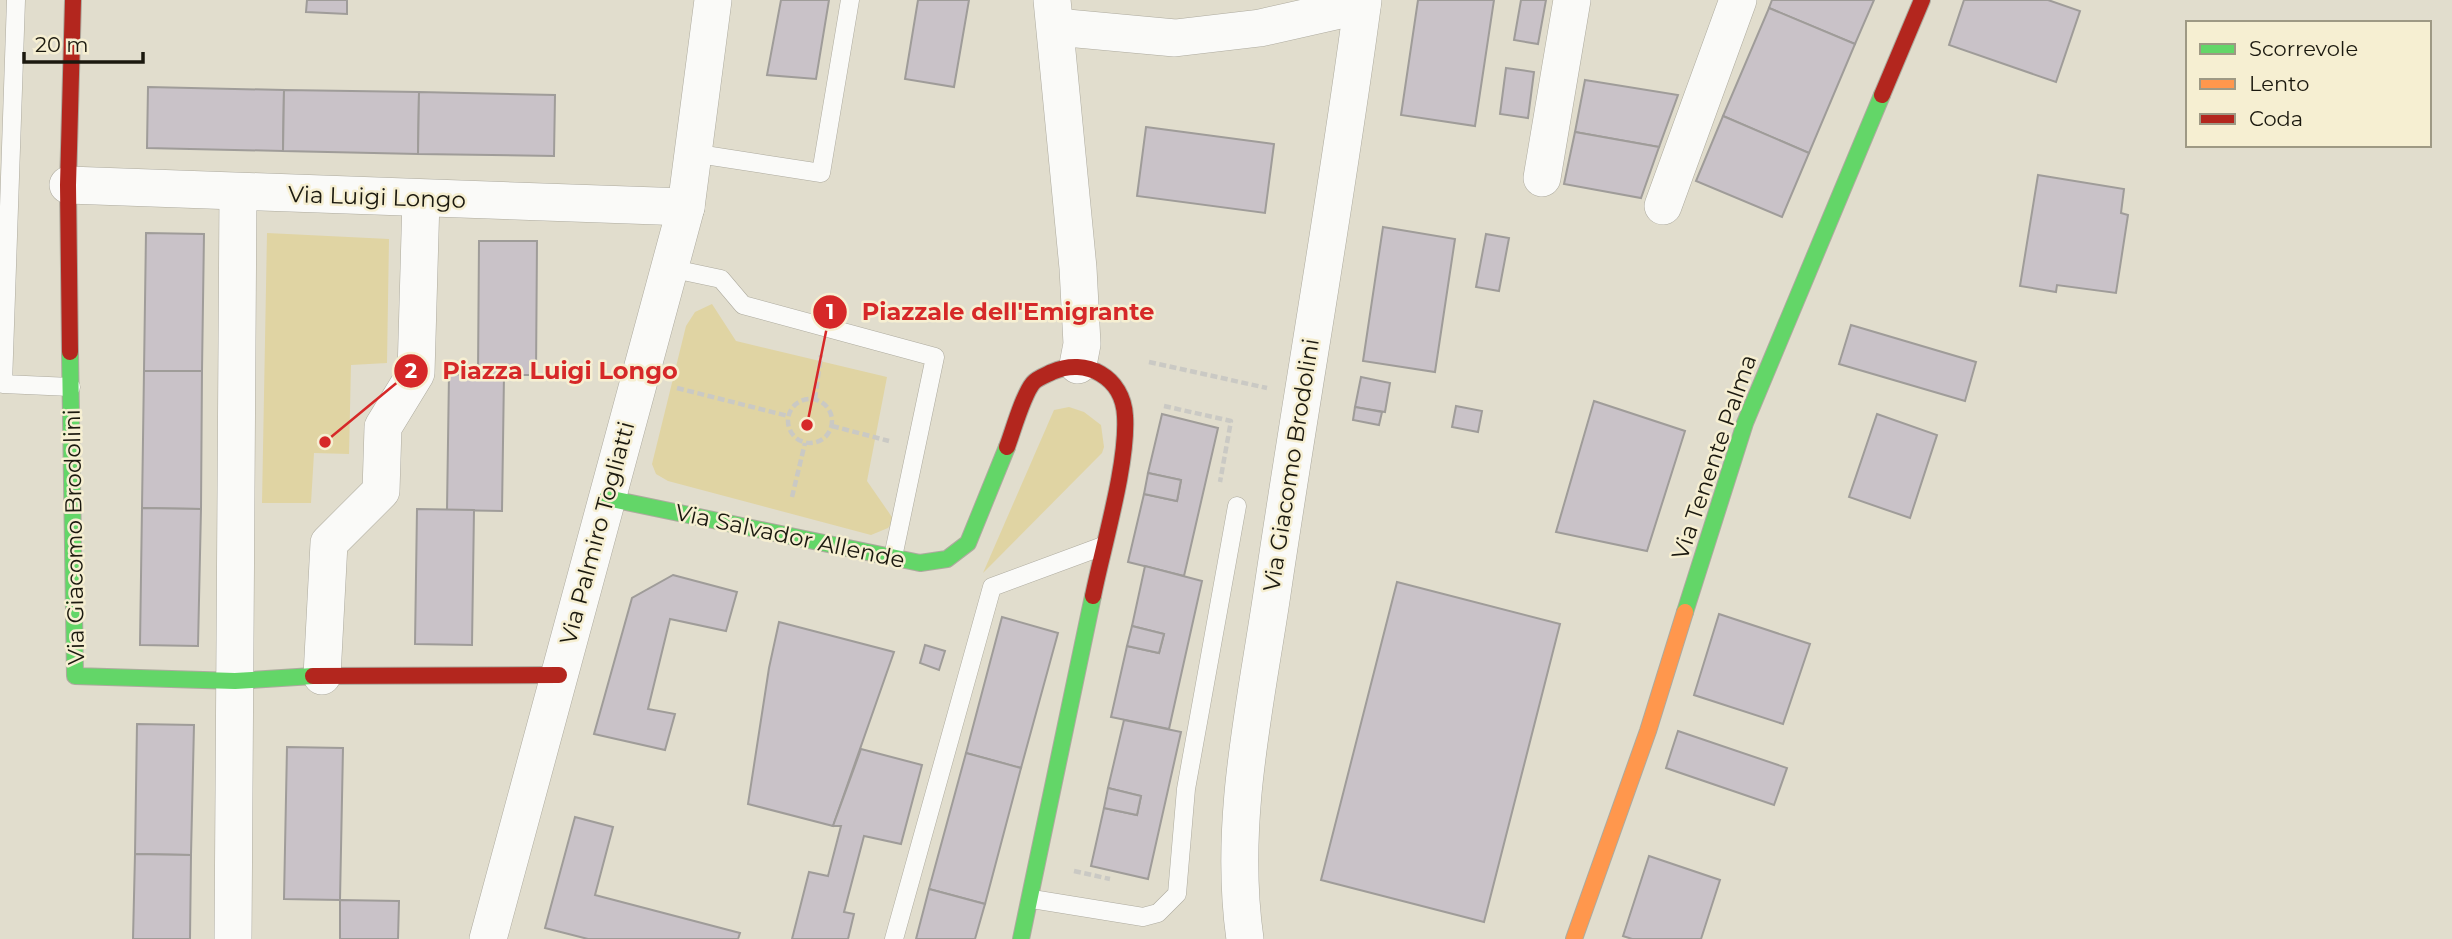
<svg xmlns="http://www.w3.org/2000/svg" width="2452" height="939" viewBox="0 0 2452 939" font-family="Montserrat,sans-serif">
<rect width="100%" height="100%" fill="#e1ddcd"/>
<g fill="#e0d4a3">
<path d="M267,233L389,239L387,363L351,365L349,454L314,453L311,503H262Z"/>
<path d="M712,304L736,341L887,377L867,481L894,520L888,528L871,535L668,481L656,474L652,464L686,326L695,312Z"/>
<path d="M1069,407L1084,412L1101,425L1104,447L1102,453L983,573L1054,410Z"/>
</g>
<g fill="#c9c2c8" stroke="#9f9c99" stroke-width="2">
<path d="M307,0H347V14L306,12Z"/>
<path d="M781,0H829L816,79L767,75Z"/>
<path d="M918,0H969L954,87L905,79Z"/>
<path d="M1418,0H1494L1475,126L1401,115Z"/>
<path d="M1521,0H1546L1538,44L1514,40Z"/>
<path d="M1772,0H1874L1855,44L1769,8Z"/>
<path d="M1964,0H2048L2080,11L2056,82L1949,45Z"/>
<path d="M1769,8L1855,44L1809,153L1723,116Z"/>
<path d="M1506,68L1534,72L1528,118L1500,114Z"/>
<path d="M1585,80L1678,95L1659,147L1575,132Z"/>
<path d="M148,87L284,90L283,151L147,148Z"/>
<path d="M284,90L419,92L418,154L283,151Z"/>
<path d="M419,92L555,95L554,156L418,154Z"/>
<path d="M1723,116L1809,153L1782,217L1696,181Z"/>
<path d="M1146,127L1274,144L1265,213L1137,196Z"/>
<path d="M1575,132L1659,147L1641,198L1564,184Z"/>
<path d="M2038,175L2124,189L2121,213L2128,215L2116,293L2057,285L2056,292L2020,286Z"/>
<path d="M1383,227L1455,239L1435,372L1363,361Z"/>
<path d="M146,233L204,234L202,371H144Z"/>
<path d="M1486,234L1509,238L1499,291L1476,287Z"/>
<path d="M479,241H537L536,375H478Z"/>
<path d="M1851,325L1976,362L1965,401L1839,364Z"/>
<path d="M144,371H202L201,509L142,508Z"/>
<path d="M449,374L504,375L502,511L447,510Z"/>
<path d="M1361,377L1390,383L1385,412L1355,407Z"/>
<path d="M1594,401L1685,431L1647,551L1556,532Z"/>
<path d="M1456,406L1482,411L1478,432L1452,427Z"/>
<path d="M1355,407L1382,412L1379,425L1353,420Z"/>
<path d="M1162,414L1218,428L1184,576L1128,562L1144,494L1177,501L1181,480L1148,473Z"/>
<path d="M1877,414L1937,435L1910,518L1849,497Z"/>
<path d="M1148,473L1181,480L1177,501L1144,494Z"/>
<path d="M142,508L201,509L198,646L140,645Z"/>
<path d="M417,509L474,510L472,645L415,644Z"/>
<path d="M1145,566L1202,581L1169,729L1111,717L1127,646L1159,653L1164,634L1132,626Z"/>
<path d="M673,575L737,592L726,631L670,619L648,709L675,714L665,750L594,734L632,598Z"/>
<path d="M1397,582L1560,624L1484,922L1321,880Z"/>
<path d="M1719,614L1810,644L1783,724L1694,695Z"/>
<path d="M1002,617L1058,633L1021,768L966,753Z"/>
<path d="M779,622L894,652L833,826L748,804L769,668Z"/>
<path d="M1132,626L1164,634L1159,653L1127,646Z"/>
<path d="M925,645L945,651L939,670L920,663Z"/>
<path d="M1124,720L1181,732L1148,879L1091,866L1104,808L1137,815L1141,796L1108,788Z"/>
<path d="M137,724L194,725L191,855L135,854Z"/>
<path d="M1678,731L1787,768L1774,805L1666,768Z"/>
<path d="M287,747L343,748L340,900L284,899Z"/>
<path d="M861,749L922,765L901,844L864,836L844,912L854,914L848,939H792L809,872L828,876L841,826H833Z"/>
<path d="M966,753L1021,768L985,904L929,889Z"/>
<path d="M1108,788L1141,796L1137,815L1104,808Z"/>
<path d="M575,817L613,827L595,895L740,933L738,939H588L545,928Z"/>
<path d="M135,854L191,855L190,939H133Z"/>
<path d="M1649,856L1720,880L1701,939H1632L1623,936Z"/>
<path d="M929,889L985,904L975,939H916Z"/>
<path d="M340,900L399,901L398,939H340Z"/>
</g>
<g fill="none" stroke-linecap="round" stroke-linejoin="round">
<defs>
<g id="lane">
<path d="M16,0L3,384L71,387"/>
<path d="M692,153L821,173L850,0"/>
<path d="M669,268L721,279L743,305L935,357L893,557"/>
<path d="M1032,899L1143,917L1158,913L1177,894L1186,789L1237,506"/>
<path d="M894,939L992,587L1103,546"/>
</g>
<g id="street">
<path d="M1052,0L1078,268L1082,344L1078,365"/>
<path d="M1056,27L1175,38L1260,28L1362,5"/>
<path d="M1542,178L1572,0"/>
<path d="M68,185L686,207"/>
<path d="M1663,206L1738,0"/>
<path d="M322,676L329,543L381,491L383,427L416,373L421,199"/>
<path d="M233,939L238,192"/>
<path d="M488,939L686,207L713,0"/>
<path d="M1245,939C1228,821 1256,704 1273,587C1302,391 1337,196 1363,0"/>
</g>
<g id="fast">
<path d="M70,352L75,676L235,681L313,676"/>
<path d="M607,498L920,563L947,559L968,543L1007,447"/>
<path d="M1685,612L1745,423L1882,95"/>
<path d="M1021,939L1093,596"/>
</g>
<path id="slow" d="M1574,939L1648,731L1685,612"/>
<g id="jam">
<path d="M1882,95L1922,0"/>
<path d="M70,352L68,185L73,0"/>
<path d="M1007,447C1013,431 1023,395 1033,383C1037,378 1046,375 1052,372C1086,357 1123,377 1125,416C1128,464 1103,546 1093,596"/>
<path d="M313,676L559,675"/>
</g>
</defs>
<use href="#lane" stroke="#adaa9e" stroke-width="19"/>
<use href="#street" stroke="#adaa9e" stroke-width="38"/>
<use href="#fast" stroke="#adaa9e" stroke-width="18"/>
<use href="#slow" stroke="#adaa9e" stroke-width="18"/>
<use href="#jam" stroke="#adaa9e" stroke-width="18"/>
<g stroke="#cac9c4" stroke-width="4.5" stroke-dasharray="7 3.5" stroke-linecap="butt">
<path d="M1149,362L1267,388"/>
<path d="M677,388L788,416"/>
<circle cx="810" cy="421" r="22"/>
<path d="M815,399L821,355"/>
<path d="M1164,406L1231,421L1220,482"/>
<path d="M832,426L889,441"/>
<path d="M792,497L805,443"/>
<path d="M1074,871L1110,879"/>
</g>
<use href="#lane" stroke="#fafaf8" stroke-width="18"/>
<use href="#street" stroke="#fafaf8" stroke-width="37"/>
<use href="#fast" stroke="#63d668" stroke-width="16"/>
<use href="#slow" stroke="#ff974d" stroke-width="16"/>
<use href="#jam" stroke="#b3261e" stroke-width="16"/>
</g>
<g text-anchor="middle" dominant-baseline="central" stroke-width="5" stroke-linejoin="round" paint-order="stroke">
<g font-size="23" fill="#1b190f" stroke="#f6efd2">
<text transform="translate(377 197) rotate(2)">Via Luigi Longo</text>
<text transform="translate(1714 457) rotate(-71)">Via Tenente Palma</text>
<text transform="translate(1291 465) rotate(-81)">Via Giacomo Brodolini</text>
<text transform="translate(597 533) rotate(-75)">Via Palmiro Togliatti</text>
<text transform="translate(790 536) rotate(12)">Via Salvador Allende</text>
<text transform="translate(74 537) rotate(-91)">Via Giacomo Brodolini</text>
</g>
</g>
<path fill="none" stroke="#d62828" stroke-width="2.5" d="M807 425L830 312M325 442L411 371"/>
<g fill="#d62828" stroke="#f6efd2" stroke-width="2.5">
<circle cx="807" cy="425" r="7"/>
<circle cx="325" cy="442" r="7"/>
<circle cx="830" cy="312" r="18"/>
<circle cx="411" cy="371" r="18"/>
</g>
<g font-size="21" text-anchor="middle" font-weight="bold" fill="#fff">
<text x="830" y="319">1</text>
<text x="411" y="378">2</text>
</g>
<g font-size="24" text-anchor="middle" font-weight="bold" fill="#d62828" stroke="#f6efd2" stroke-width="5" stroke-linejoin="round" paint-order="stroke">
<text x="1008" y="320">Piazzale dell'Emigrante</text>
<text x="560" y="379">Piazza Luigi Longo</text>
</g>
<rect x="2186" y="21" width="245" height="126" fill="#f6efd2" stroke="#9e9984" stroke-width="2"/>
<rect x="2200" y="44" width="35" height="10" fill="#63d668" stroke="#9e9984" stroke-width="2"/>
<text x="2249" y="56" font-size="21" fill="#1b190f">Scorrevole</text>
<rect x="2200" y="79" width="35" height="10" fill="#ff974d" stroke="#9e9984" stroke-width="2"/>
<text x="2249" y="91" font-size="21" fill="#1b190f">Lento</text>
<rect x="2200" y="114" width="35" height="10" fill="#b3261e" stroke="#9e9984" stroke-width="2"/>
<text x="2249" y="126" font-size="21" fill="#1b190f">Coda</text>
<path d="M24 52v10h119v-10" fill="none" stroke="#1b190f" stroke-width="3.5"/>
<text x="35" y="52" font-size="21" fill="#1b190f" stroke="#f6efd2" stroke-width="5" paint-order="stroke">20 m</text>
</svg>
